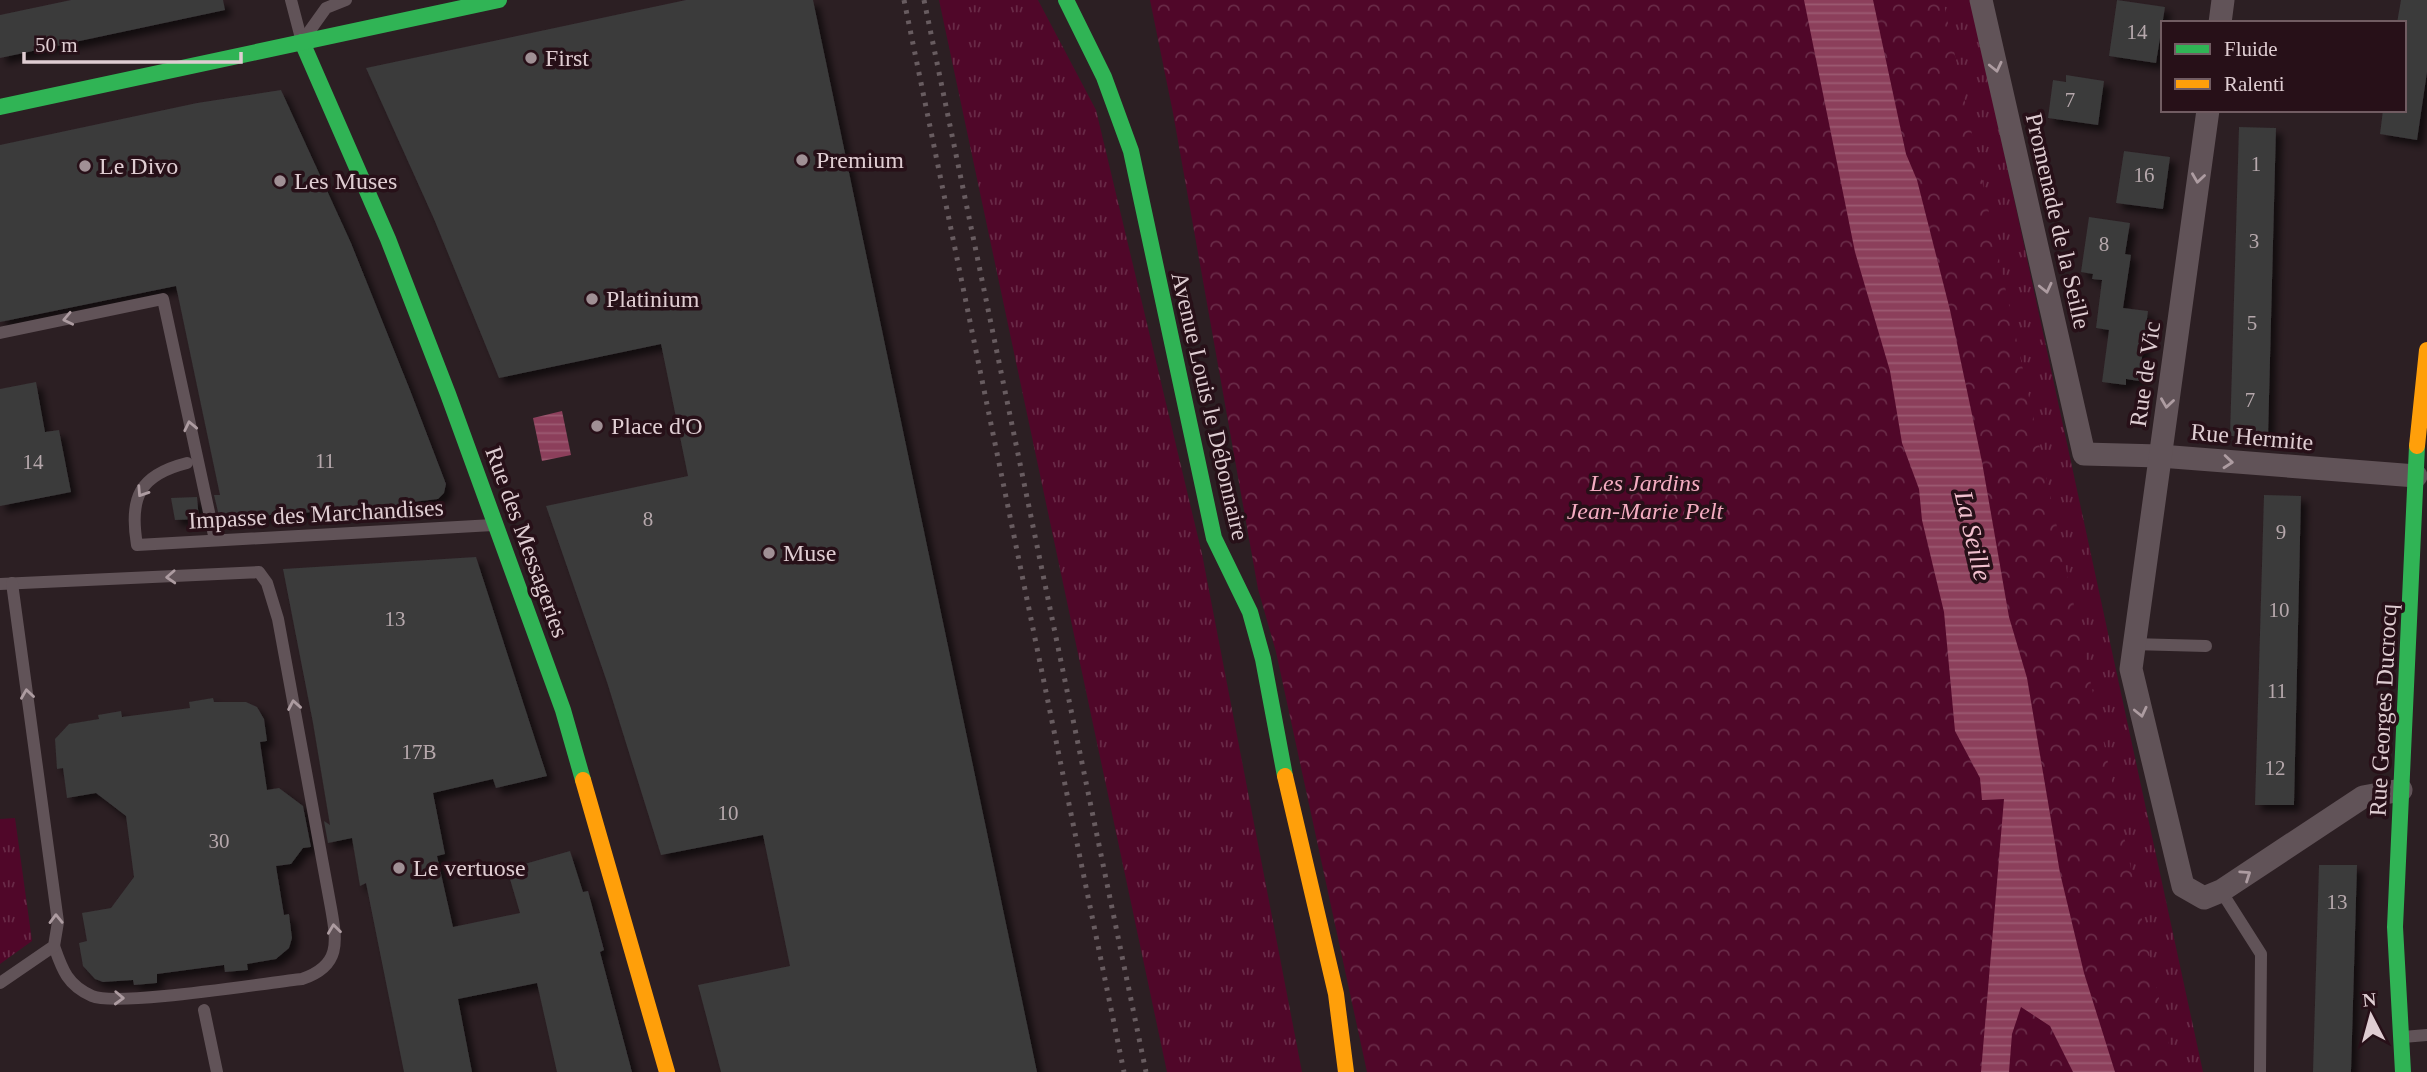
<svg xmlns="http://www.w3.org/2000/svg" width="2427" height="1072" viewBox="0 0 2427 1072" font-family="Georgia,serif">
<defs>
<pattern id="grass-tufts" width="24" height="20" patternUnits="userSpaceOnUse" patternTransform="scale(1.75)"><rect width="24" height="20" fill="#500729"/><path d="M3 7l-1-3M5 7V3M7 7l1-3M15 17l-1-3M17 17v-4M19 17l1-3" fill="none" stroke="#692a47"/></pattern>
<pattern id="park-crowns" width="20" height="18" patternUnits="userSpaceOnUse" patternTransform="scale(1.75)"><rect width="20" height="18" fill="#500729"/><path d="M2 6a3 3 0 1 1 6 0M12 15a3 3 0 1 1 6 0" fill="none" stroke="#692a47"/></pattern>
<pattern id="water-rules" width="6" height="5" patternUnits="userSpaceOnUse" patternTransform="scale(1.75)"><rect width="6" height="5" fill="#8c3f5b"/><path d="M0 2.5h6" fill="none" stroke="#9c5a72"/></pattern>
<filter id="shadow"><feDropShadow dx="6" dy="6" stdDeviation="3.5" flood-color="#0009"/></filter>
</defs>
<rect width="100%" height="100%" fill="#2c1f23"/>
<g fill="url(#grass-tufts)">
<path d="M939,0H1038L1096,110L1202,554L1302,1072H1167Z"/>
<path d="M1851,0H1971L2203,1072H2094Z"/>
<path d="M15,818L32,941L0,964V819Z"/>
</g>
<path fill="url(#park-crowns)" d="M1150,0H1943L2175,1072H1367L1276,652L1258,589L1173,113Z"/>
<g fill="url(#water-rules)">
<path d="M1804,0H1873L1906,154L1917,180L1950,310L1982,462L2009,617L2027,678L2060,873L2084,973L2115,1072H2073L2050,1026L2021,1007L2012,1034L2009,1072H1981L2004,799L1982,800L1980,778L1955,731L1944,612L1922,520L1919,489L1902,443L1890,371L1855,252Z"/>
<path d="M562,411L571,455L542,461L533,418Z"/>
</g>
<g fill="#3b3a3b" filter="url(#shadow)">
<path d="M71,0H223L225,10L0,58V15Z"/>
<path d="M686,0H813L1037,1072H721L698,985L790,966L763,835L661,855L607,682L546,506L688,476L661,344L499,378L434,219L366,68Z"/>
<path d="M2117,0L2165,7L2156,63L2109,56Z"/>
<path d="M2401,0H2427V72L2417,140L2380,134L2383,110H2404V23H2397Z"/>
<path d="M2066,75L2104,81L2098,125L2048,118L2053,80L2066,82Z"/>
<path d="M281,90L351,243L410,390L446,484L444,493L438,499L413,502V505L229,518L219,516L214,495H220L176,286L0,322V145L197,103Z"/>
<path d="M2239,127L2276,128L2268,437L2230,436Z"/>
<path d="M2124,151L2170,157L2163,209L2116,203Z"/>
<path d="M2089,217L2130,223L2125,254L2131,255L2123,308L2148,311L2139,381L2126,379V385L2102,382L2109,330L2096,328L2102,280L2092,279L2093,274L2081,272Z"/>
<path d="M36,382L45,432L59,430L71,492L0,506V389Z"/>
<path d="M2264,495L2301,496L2294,805H2255Z"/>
<path d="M197,497L199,519L175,520L171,498Z"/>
<path d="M476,557L547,776L496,788L493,779L433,793L445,854L437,856L453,927L520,913L507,869L570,851L583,892L588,891L604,950L600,952L632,1072H557L537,983L458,999L472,1072H404L366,883L360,886L352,838L328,843L324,821L330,825L313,723L283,569Z"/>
<path d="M213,698L214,702H246L257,707L264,719L267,741L260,742L267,790L279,788L303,806L311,847L303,848L291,864L276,866L284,915L289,914L292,938L289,948L276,959L247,964L248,970L225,972L224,965L157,974V983L134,985L133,980L103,982L95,979L83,966L79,943L87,941L82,913L111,908L134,877L126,816L96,793L67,798L63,768L57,769L55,739L69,724L99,719L98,715L121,711L122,717L190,708L189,702Z"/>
<path d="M2319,865H2357L2351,1072H2313Z"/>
</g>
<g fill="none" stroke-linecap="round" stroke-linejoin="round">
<g stroke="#615358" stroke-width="12">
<path d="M291,0L302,42"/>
<path d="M306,36L326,8L346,0"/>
<path d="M0,333L163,299L215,540"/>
<path d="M187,463C139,475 129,498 137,545L493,525"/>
<path d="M0,584L259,572L267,583L278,619L331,908C337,942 341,966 302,979C265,983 117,1007 92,996C67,985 62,969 54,946"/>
<path d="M2132,644L2206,646"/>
<path d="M2221,891L2261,954L2260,1072"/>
<path d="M0,983L54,946L58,922L12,583"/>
<path d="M204,1010L217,1072"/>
<path d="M2403,1037L2427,1035"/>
</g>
<g stroke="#615358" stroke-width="23">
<path d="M1981,0L2084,454L2160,456L2416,476"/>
<path d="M2220,23L2223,0"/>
<path d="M2208,110L2131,669L2183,886L2204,898L2221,891L2363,797L2401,790"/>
</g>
<g stroke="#30b455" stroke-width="16">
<path d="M1066,0L1104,77L1131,151L1214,538L1250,612L1263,659L1285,776"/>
<path d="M302,42L388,239L448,394L563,710L583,780"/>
<path d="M0,107L499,0"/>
<path d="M2403,1072L2395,927L2417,446"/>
</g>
<g stroke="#ff9f0a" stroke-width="16">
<path d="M2417,446L2427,350"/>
<path d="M1285,776L1336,994L1346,1072"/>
<path d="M583,780L667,1072"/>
</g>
<g stroke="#685c60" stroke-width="5" stroke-dasharray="3.5 7" stroke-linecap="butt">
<path d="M904,0L1124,1072"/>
<path d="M924,0L1146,1072"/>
</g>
</g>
<defs><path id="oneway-chevron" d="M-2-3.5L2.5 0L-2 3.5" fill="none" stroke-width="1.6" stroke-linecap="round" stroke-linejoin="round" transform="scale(1.75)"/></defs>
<g stroke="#ad9ca1">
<use href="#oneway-chevron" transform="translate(1996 67) rotate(77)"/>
<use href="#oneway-chevron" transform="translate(2198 178) rotate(98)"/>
<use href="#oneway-chevron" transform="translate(2046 288) rotate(77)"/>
<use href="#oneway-chevron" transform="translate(68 319) rotate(168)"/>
<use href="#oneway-chevron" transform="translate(2167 403) rotate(98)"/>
<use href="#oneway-chevron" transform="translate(190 426) rotate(-102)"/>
<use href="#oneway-chevron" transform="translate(2228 462) rotate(5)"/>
<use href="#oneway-chevron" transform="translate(142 492) rotate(123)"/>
<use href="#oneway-chevron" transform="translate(171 577) rotate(177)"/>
<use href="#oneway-chevron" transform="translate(27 694) rotate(-98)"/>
<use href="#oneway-chevron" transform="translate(294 705) rotate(-100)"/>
<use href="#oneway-chevron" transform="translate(2141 712) rotate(77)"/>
<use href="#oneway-chevron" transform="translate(2246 875) rotate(-34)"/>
<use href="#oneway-chevron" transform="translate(56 919) rotate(-91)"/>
<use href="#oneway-chevron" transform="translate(334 929) rotate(-97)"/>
<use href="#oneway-chevron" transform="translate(119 998) rotate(2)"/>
</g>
<g fill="#a09095" stroke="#271018" stroke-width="2.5">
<circle cx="531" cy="58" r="7"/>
<circle cx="802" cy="160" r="7"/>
<circle cx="85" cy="166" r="7"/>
<circle cx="280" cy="181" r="7"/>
<circle cx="592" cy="299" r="7"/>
<circle cx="597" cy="426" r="7"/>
<circle cx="769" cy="553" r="7"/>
<circle cx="399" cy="868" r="7"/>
</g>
<g text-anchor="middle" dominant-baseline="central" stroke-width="7" stroke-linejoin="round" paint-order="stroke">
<g font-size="21" fill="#b6a8ac">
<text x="2137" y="32">14</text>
<text x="2070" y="100">7</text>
<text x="2256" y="164">1</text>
<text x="2144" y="175">16</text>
<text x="2254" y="241">3</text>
<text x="2104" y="244">8</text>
<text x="2252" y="323">5</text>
<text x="2250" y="400">7</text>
<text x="325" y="461">11</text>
<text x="33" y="462">14</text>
<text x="648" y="519">8</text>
<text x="2281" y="532">9</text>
<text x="2279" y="610">10</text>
<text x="395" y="619">13</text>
<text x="2277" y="691">11</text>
<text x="419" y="752">17B</text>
<text x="2275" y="768">12</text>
<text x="728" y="813">10</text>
<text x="219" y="841">30</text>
<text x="2337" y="902">13</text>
</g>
<g font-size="24" fill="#dfcdd2" stroke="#271018" text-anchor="start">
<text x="545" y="58">First</text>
<text x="816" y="160">Premium</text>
<text x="99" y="166">Le Divo</text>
<text x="294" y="181">Les Muses</text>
<text x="606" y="299">Platinium</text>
<text x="611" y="426">Place d'O</text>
<text x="783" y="553">Muse</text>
<text x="413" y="868">Le vertuose</text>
</g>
<g font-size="24" fill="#dfcdd2" stroke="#271018">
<text transform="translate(2058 221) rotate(77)">Promenade de la Seille</text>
<text transform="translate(2145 374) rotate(-82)">Rue de Vic</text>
<text transform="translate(1210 406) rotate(77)">Avenue Louis le Débonnaire</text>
<text transform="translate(2252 437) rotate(5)">Rue Hermite</text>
<text transform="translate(316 514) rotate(-3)">Impasse des Marchandises</text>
<text transform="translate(527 542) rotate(70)">Rue des Messageries</text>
<text transform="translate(2383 710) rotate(-87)">Rue Georges Ducrocq</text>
</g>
<g font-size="24" font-style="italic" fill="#f4acc1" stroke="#271018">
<text x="1645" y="483">Les Jardins<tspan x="1645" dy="28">Jean-Marie Pelt</tspan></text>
</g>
<g font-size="26" font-style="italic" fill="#f2c1cf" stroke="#271018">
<text transform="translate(1973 536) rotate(77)">La Seille</text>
</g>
</g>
<rect x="2161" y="21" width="245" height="91" fill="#271018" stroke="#715c62" stroke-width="2"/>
<rect x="2175" y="44" width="35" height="10" fill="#30b455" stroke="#715c62" stroke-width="2"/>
<text x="2224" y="56" font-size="21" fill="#dfcdd2">Fluide</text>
<rect x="2175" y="79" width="35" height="10" fill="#ff9f0a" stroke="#715c62" stroke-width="2"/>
<text x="2224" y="91" font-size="21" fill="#dfcdd2">Ralenti</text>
<g transform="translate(2371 1016) rotate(354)" stroke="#271018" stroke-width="5" paint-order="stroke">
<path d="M0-5L12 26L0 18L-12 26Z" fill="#dfcdd2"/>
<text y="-10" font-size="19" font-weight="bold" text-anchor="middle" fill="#dfcdd2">N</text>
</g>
<path d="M24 52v10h217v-10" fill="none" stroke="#dfcdd2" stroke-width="3.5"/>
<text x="35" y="52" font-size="21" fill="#dfcdd2" stroke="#271018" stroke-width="5" paint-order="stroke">50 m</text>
</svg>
